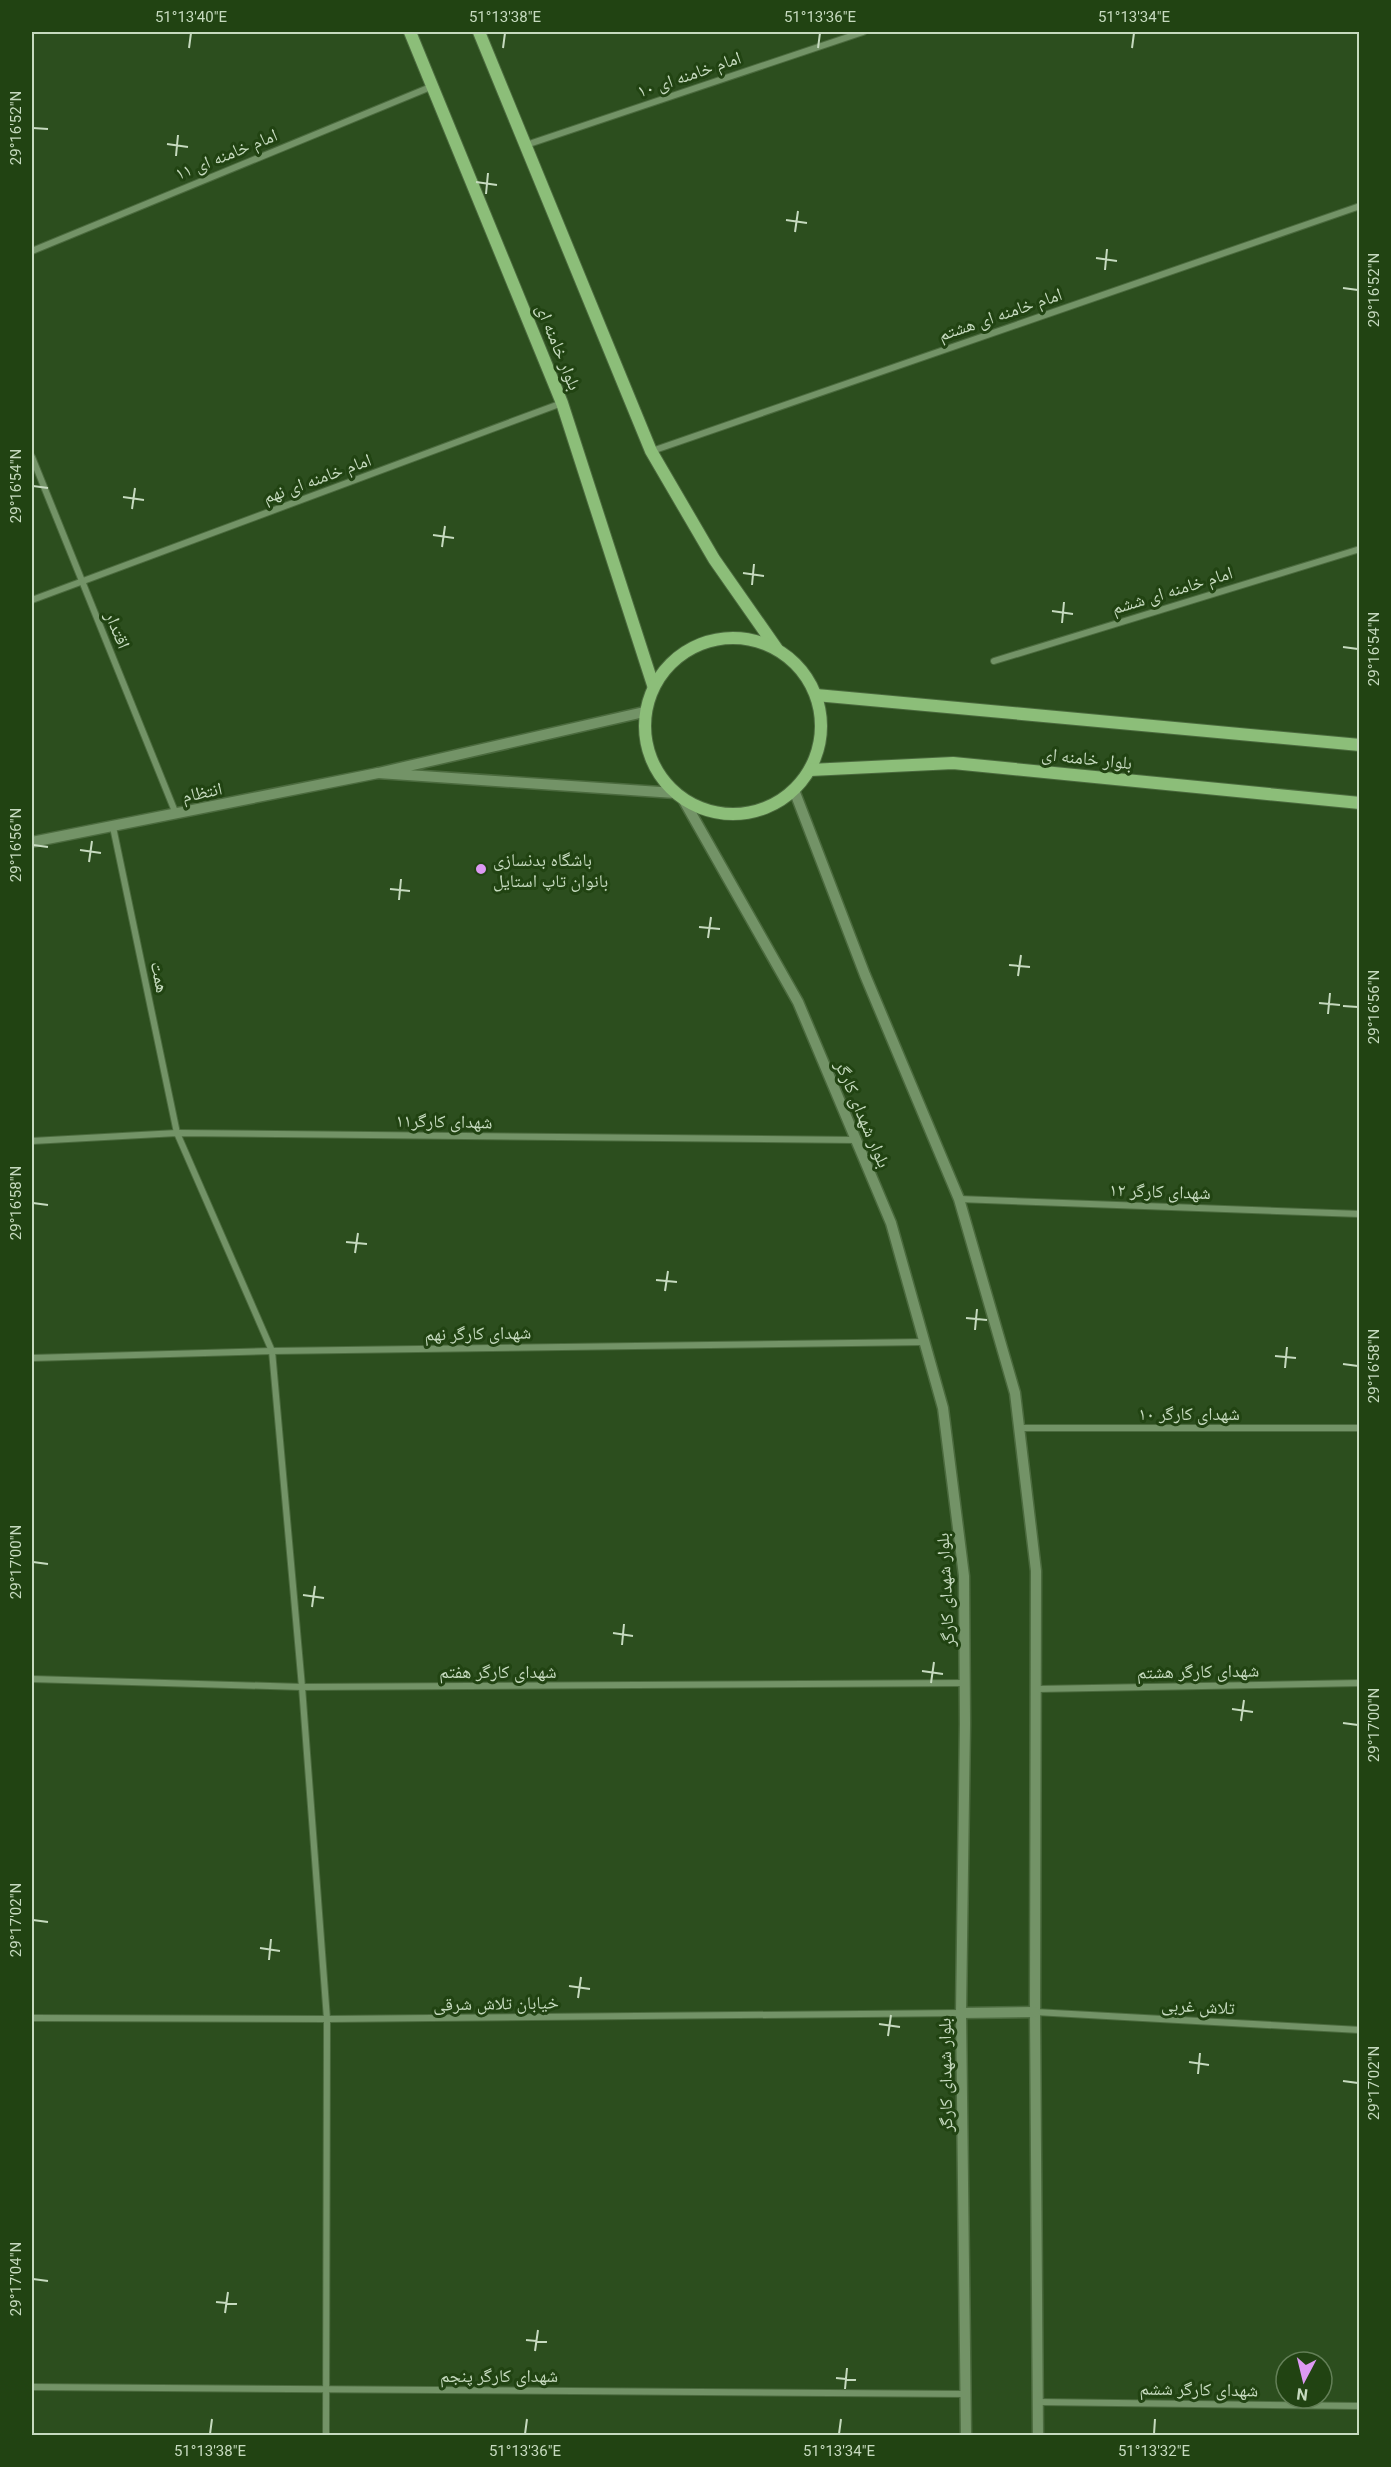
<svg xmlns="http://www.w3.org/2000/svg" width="1391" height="2467" viewBox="0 0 1391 2467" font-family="Roboto,'Noto Naskh Arabic',sans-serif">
<rect width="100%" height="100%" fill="#2c4e1e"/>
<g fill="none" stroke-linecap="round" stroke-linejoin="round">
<defs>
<g id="minor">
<path d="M526,145L863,32"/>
<path d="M32,251L433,86"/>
<path d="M652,451L1360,206"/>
<path d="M32,457L176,814"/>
<path d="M32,600L562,403"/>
<path d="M994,661L1360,549"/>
<path d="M113,827L177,1133L272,1351L302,1687L327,2019L326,2436"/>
<path d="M32,1141L177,1133L856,1140"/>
<path d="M959,1199L1360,1214"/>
<path d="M32,1358L272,1351L925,1342"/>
<path d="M1019,1428H1360"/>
<path d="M32,1679L302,1687L965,1683"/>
<path d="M1037,1689L1360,1683"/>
<path d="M1035,2012L1360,2030"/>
<path d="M32,2018L327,2019L961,2013"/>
<path d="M32,2387L966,2394"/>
<path d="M1038,2402L1360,2406"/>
</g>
<g id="tertiary">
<path d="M644,712L378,773L675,793"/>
<path d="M794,790L865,975L959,1199L1015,1393L1036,1571L1035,2012L1038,2436"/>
<path d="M683,799L798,1002L891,1223L943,1408L964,1576L965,1724L961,2013L966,2436"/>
<path d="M32,842L378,773"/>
<path d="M961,2013L1035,2012"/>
</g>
<g id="secondary">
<path d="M410,32L562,403L653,685"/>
<path d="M479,32L651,451L714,559L777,649"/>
<circle cx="733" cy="726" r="88"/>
<path d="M816,695L1360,745"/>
<path d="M810,770L953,763L1360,803"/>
</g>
</defs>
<use href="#minor" stroke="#4b6a3e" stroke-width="8"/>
<use href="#tertiary" stroke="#4b6a3e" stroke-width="13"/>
<use href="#secondary" stroke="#4b6a3e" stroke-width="14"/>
<use href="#minor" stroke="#739367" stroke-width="6"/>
<use href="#tertiary" stroke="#739367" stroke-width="10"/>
<use href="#secondary" stroke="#8cbe79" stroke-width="12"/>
</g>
<path fill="none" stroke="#c6dabf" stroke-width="2" d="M189,48L191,33M503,48L505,33M818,48L820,33M1132,48L1134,33M33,128L48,129M167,144L188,147M176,156L178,135M476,182L497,185M486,194L488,173M786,220L807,223M795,232L798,211M1096,258L1117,261M1105,270L1107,249M1343,288L1358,290M33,486L48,488M123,497L144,500M132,509L135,488M433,535L454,538M442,547L445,526M743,573L764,576M752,585L754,564M1052,611L1073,614M1062,623L1064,602M1343,647L1358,649M33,845L48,847M80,850L101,853M89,862L92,841M390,889L410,891M399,900L401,879M699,927L720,929M708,938L711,917M1009,965L1030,967M1018,976L1021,955M1319,1003L1340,1005M1343,1006L1358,1007M1328,1014L1330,993M33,1203L48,1205M346,1242L367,1244M355,1253L358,1233M656,1280L677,1282M665,1291L668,1271M966,1318L987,1320M975,1330L977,1309M1275,1356L1296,1358M1343,1364L1358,1366M1285,1368L1287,1347M33,1562L48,1564M303,1595L324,1598M312,1607L315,1586M613,1633L633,1636M622,1645L624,1624M922,1671L943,1674M931,1683L934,1662M1232,1709L1253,1712M1241,1721L1244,1700M1343,1723L1358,1725M33,1920L48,1922M260,1948L280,1951M269,1960L271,1939M569,1986L590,1989M578,1998L581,1977M879,2024L900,2027M888,2036L891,2015M1189,2062L1209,2065M1198,2074L1200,2053M1343,2081L1358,2083M33,2279L48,2281M216,2302L237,2304M225,2313L228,2292M526,2340L547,2342M535,2351L538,2330M836,2378L856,2380M845,2389L847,2368M210,2434L212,2419M525,2434L527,2419M839,2434L841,2419M1154,2434L1155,2419"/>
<circle fill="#dd99f3" stroke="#214312" stroke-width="2" cx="481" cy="869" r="6"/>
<g text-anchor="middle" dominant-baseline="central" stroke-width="6" stroke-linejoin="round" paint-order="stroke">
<g font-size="18" fill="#c6dabf" stroke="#214312">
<text transform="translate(689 74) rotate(-19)">امام خامنه ای ۱۰</text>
<text transform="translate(226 154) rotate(-22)">امام خامنه ای ۱۱</text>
<text transform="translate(1000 314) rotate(-19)">امام خامنه ای هشتم</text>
<text transform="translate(559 347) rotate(68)">بلوار خامنه ای</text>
<text transform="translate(317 478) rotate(-20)">امام خامنه ای نهم</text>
<text transform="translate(1172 590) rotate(-17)">امام خامنه ای ششم</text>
<text transform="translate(118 630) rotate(68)">اقتدار</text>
<text transform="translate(1087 758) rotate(6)">بلوار خامنه ای</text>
<text transform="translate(202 792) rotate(-12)">انتظام</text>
<text transform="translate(160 977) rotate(78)">همت</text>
<text transform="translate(863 1114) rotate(67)">بلوار شهدای کارگر</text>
<text transform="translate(444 1121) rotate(1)">شهدای کارگر۱۱</text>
<text transform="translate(1160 1191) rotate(2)">شهدای کارگر ۱۲</text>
<text transform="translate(478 1333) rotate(-1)">شهدای کارگر نهم</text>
<text x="1189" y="1413">شهدای کارگر ۱۰</text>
<text transform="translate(945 1590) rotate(-93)">بلوار شهدای کارگر</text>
<text x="498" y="1671">شهدای کارگر هفتم</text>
<text transform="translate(1198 1671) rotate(-1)">شهدای کارگر هشتم</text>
<text transform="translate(496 2003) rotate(-1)">خیابان تلاش شرقی</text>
<text transform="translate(1198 2006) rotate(3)">تلاش غربی</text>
<text transform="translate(945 2075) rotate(-91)">بلوار شهدای کارگر</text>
<text x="499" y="2375">شهدای کارگر پنجم</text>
<text transform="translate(1199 2389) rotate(1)">شهدای کارگر ششم</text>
</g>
<g font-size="18" fill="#c6dabf" stroke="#214312" text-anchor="start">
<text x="493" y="859">باشگاه بدنسازی<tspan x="493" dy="21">بانوان تاپ استایل</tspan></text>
</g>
</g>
<rect width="1391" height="2467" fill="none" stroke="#214312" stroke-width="66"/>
<g transform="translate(1304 2380) rotate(187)"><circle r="28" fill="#214312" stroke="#637f57" stroke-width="1.5"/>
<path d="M0-4.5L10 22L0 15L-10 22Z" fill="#dd99f3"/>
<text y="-9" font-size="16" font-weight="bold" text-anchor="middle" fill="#c6dabf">N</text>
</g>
<rect x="33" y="33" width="1325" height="2401" fill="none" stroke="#c6dabf" stroke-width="2"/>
<g font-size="15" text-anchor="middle" fill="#c6dabf">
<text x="191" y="22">51°13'40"E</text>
<text x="505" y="22">51°13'38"E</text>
<text x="820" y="22">51°13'36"E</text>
<text x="1134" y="22">51°13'34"E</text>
<text transform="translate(16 128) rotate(-90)" y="5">29°16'52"N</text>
<text transform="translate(1374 290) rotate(-90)" y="5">29°16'52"N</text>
<text transform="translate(16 486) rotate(-90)" y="5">29°16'54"N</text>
<text transform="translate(1374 649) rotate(-90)" y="5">29°16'54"N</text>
<text transform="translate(16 845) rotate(-90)" y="5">29°16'56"N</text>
<text transform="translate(1374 1007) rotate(-90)" y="5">29°16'56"N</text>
<text transform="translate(16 1203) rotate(-90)" y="5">29°16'58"N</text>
<text transform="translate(1374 1366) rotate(-90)" y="5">29°16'58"N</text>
<text transform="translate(16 1562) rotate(-90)" y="5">29°17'00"N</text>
<text transform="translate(1374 1725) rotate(-90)" y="5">29°17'00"N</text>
<text transform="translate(16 1920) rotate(-90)" y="5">29°17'02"N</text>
<text transform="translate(1374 2083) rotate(-90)" y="5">29°17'02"N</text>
<text transform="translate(16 2279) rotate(-90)" y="5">29°17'04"N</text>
<text x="210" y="2456">51°13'38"E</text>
<text x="525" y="2456">51°13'36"E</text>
<text x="839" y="2456">51°13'34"E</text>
<text x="1154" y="2456">51°13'32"E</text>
</g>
</svg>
